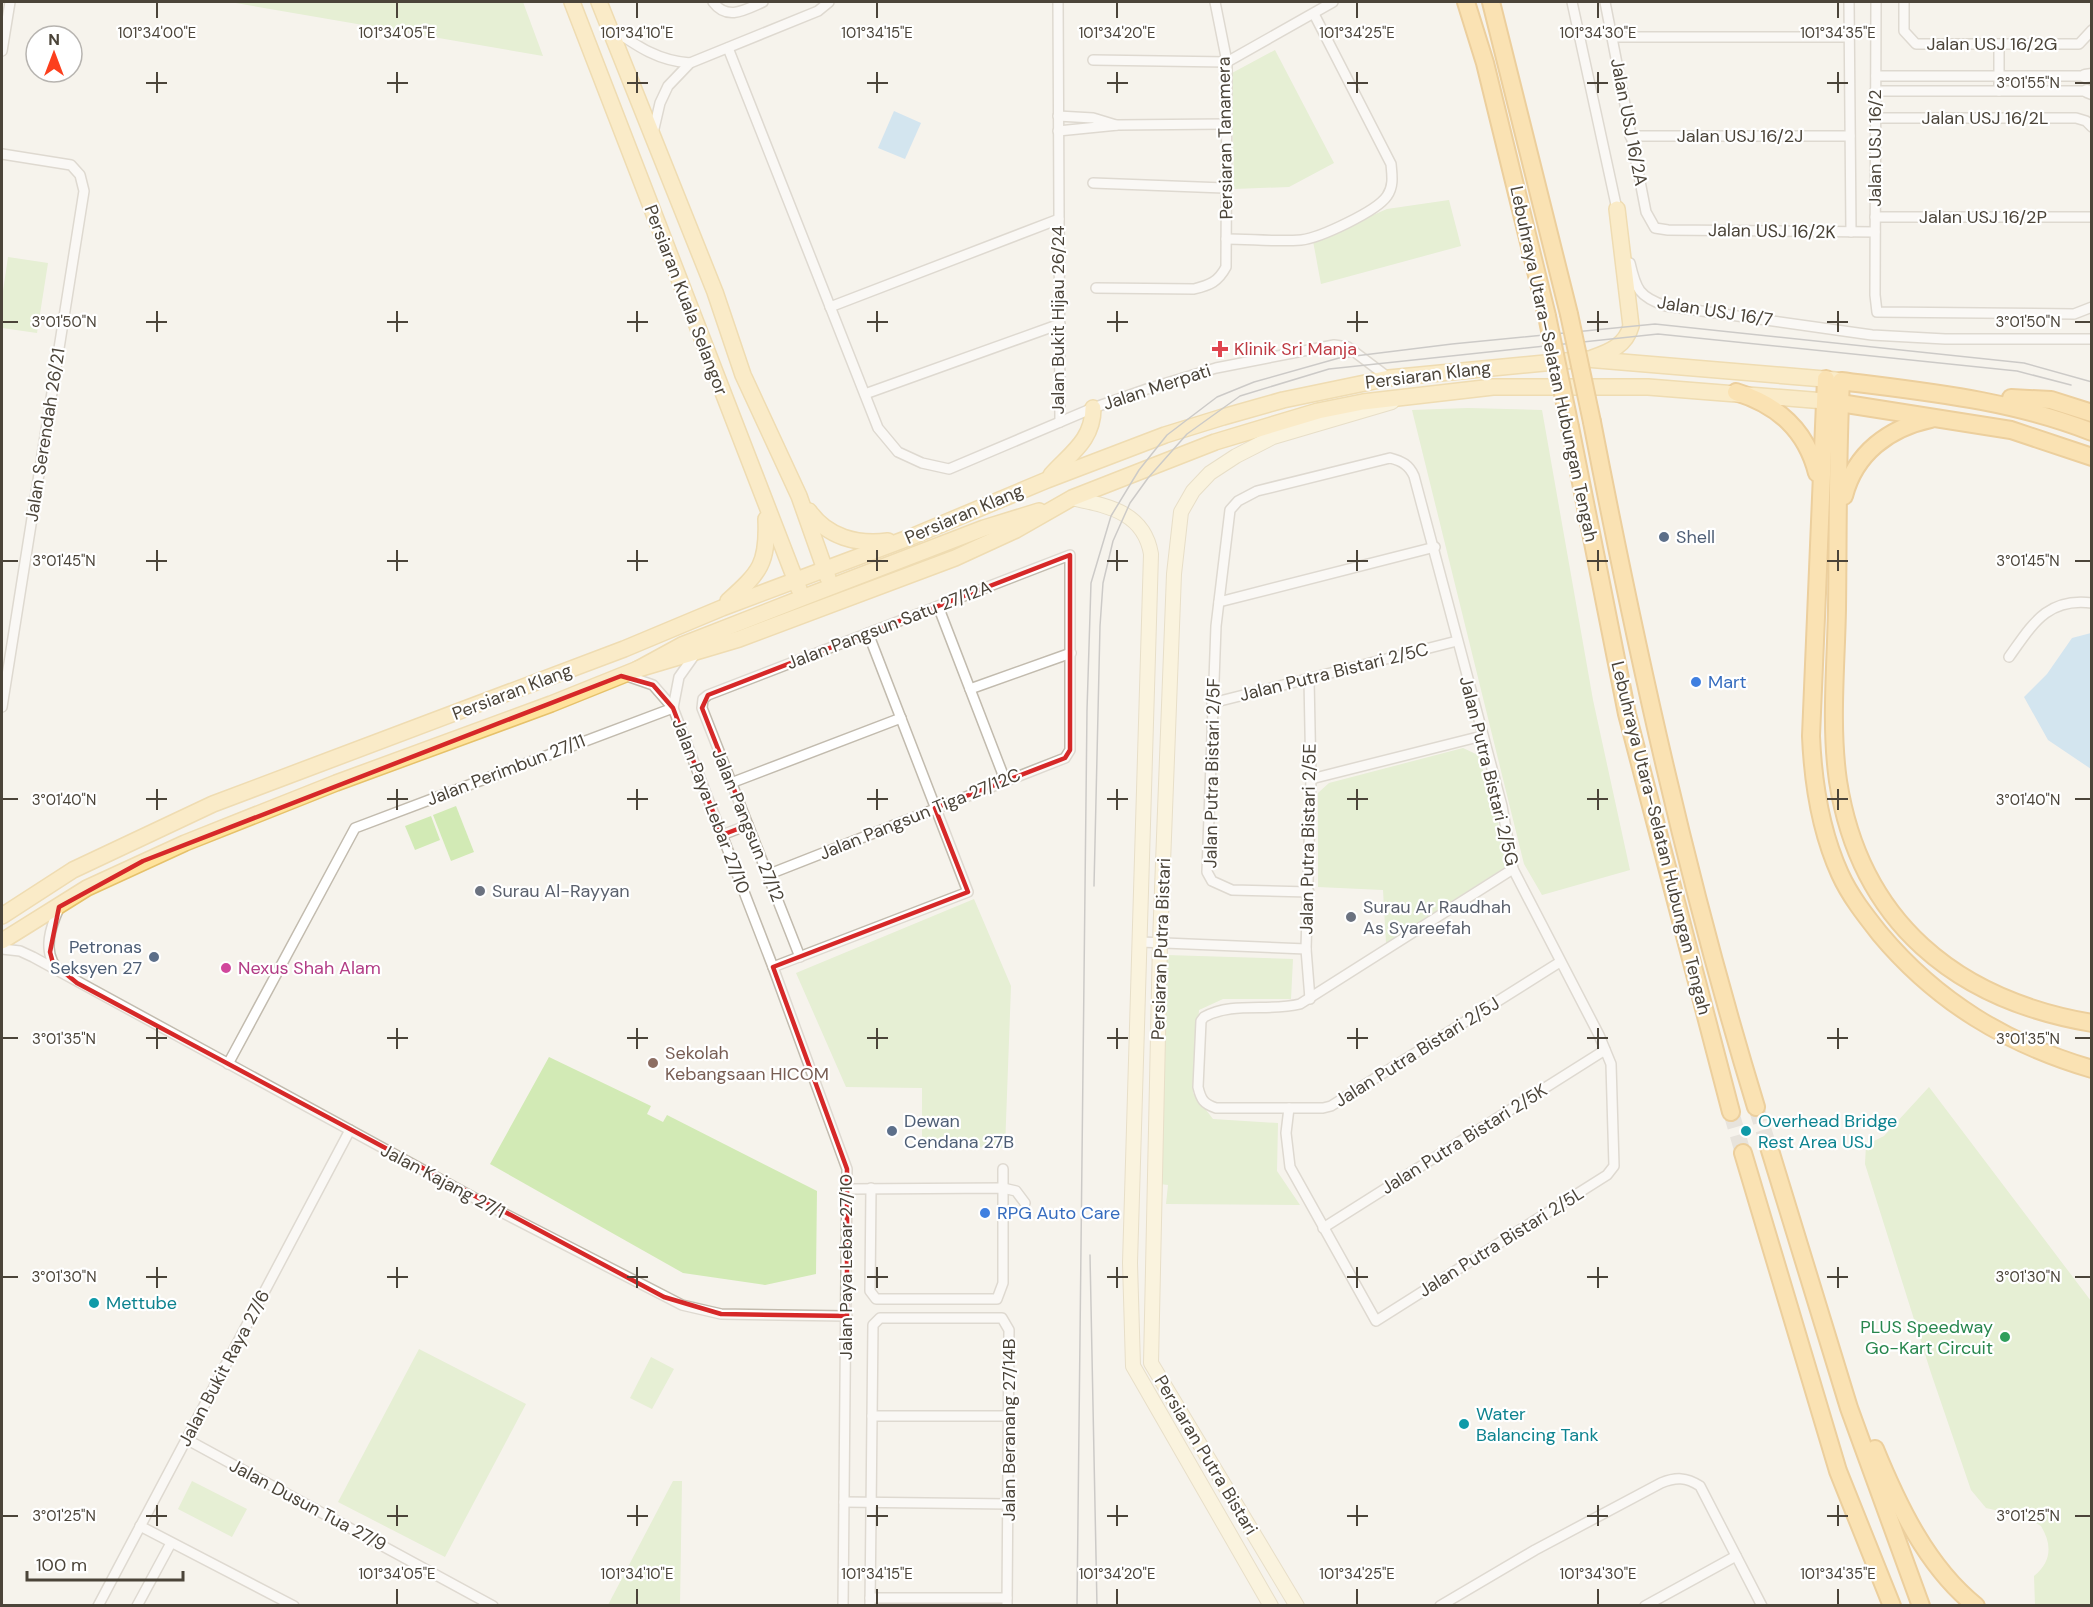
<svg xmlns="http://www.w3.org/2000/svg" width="2093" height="1607" viewBox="0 0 2093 1607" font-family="'DM Sans',sans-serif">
<rect width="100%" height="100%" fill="#f6f3ec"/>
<g fill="#d2eab5">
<path d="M230,2H523L543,56Z"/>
<path d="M1275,50L1334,163L1289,187L1234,189L1232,73Z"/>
<path d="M1449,200L1461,246L1321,284L1313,241L1387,209Z"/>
<path d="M8,257L48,263L37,333L2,328V298Z"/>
<path d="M1468,408L1542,410L1593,700L1630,870L1542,895L1524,864L1412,410Z"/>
<path d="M1463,748L1478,755L1495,807L1507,866L1386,943L1383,890L1318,887V793L1329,783Z"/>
<path d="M456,806L474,852L451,861L433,815Z"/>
<path d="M431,816L440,840L415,850L405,826Z"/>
<path d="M974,899L1011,986L1005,1148L922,1146V1088L846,1087L796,973Z"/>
<path d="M1166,955L1293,959L1291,999H1223L1199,1010L1193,1093L1213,1119L1278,1123L1277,1171L1300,1205L1166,1204L1168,1185L1160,1184Z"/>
<path d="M549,1057L651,1106L647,1114L663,1122L667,1115L817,1191L816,1274L765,1285L683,1273L490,1164Z"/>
<path d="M1929,1087L2091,1301V1605H2035L2034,1576C2052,1562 2052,1544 2041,1526L2026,1517L1986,1508L1971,1490L1931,1373L1865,1164L1866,1145L1884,1136Z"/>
<path d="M419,1349L526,1404L445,1557L338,1502Z"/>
<path d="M651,1357L674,1369L652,1409L630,1398Z"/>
<path d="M192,1481L247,1509L232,1537L178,1509Z"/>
<path d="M673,1481H682L680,1605H608Z"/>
</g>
<g fill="#a9d4f2">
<path d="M894,111L921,123L905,159L878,148Z"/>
<path d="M2091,633L2092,634L2091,769L2048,740L2024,697L2047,674L2072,638Z"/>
</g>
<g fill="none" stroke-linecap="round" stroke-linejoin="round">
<g stroke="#d4d0c8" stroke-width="16" stroke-dasharray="16 8" stroke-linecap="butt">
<path d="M1756,1107L1769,1147"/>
<path d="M1731,1112L1743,1153"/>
</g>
<defs>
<g id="minor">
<path d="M713,2C727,21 745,10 763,2"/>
<path d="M1058,2L1060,422"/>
<path d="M1572,2L1618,214"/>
<path d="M1605,2L1646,212L1655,228L1668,230L1875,232"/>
<path d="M1849,2L1851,232"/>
<path d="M1876,2L1875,295L1877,312L2074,314L2092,307"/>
<path d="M1904,2V31L1916,44H2079L2092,30"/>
<path d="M611,28C637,46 658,61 690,63"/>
<path d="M1613,37H1849"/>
<path d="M1999,44V91"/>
<path d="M728,48L878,428L898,452L922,463L949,469L1093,408L1147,389L1216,368L1334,345L1348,347L1389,378"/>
<path d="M2,51L10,2"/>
<path d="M1093,60L1227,62L1333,2"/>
<path d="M1876,76H2089"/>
<path d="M1875,91H2092"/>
<path d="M1058,116L1093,118L1116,125"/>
<path d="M1876,118H2076L2086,121L2092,127"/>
<path d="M1058,131L1118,125L1225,124"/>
<path d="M653,133L660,103L668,86L690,63L818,11L829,2"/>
<path d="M1630,136H1850"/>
<path d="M2,154L71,165L80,175L84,191L2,707"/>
<path d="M1093,183L1224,188"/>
<path d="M1875,217H2092"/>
<path d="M1226,239C1250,239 1277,242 1301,240C1320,238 1377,211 1387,196C1394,186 1392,175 1391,164L1314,14"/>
<path d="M1630,263C1636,289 1639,297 1666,306L1872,335L1945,339H2092"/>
<path d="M1096,288L1194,289C1210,285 1218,282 1226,267L1227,62L1215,2"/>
<path d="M830,307L1059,219"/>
<path d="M865,394L1060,324"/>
<path d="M1219,602L1435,547"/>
<path d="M938,606L1005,780"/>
<path d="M2009,657C2032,625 2047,597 2092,603"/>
<path d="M627,676L653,685L673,708L773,967L847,1169L843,1606"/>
<path d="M1309,679L1311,779L1306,949L1310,999"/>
<path d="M970,689L1071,653"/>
<path d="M1212,703L1457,641"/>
<path d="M673,708L679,677L696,653"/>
<path d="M1311,779L1482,736"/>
<path d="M731,783L901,718"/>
<path d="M722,835L748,825"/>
<path d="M1513,869L1300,1004C1268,1012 1233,1001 1204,1017L1201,1021L1198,1087C1201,1100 1204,1104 1216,1108H1323L1331,1106L1560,962"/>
<path d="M767,875L1065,758L1070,750V555L708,695L703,699L702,708C734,791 767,874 800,957"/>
<path d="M1141,942L1306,949"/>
<path d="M2,949L20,951L33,957L480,1201L682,1305L721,1314L847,1316"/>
<path d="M773,967L968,892L868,633"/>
<path d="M57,968C42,951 51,926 59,908"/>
<path d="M228,1064L355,828L673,708"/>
<path d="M1289,1108L1286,1133L1290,1167L1376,1321L1607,1175L1614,1166L1611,1064L1599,1035L1513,869L1502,806L1414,476C1409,465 1402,461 1390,458L1257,491L1238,501L1230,510L1216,626L1207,872L1212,881L1232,890L1309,892"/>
<path d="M871,1188L870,1291L876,1299H997L1003,1283V1169"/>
<path d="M849,1189L1003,1188L1016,1191L1025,1203"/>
<path d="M1323,1228L1605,1050"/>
<path d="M872,1416H1010"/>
<path d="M186,1439L493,1606"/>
<path d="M844,1502L1009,1504"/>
<path d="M140,1526L294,1606"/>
<path d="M870,1598H1007"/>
<path d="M98,1606L350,1130"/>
<path d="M137,1606L171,1543"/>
<path d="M870,1606L873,1325L880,1318H1002L1009,1330L1007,1606"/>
<path d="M1440,1606L1535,1550L1661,1483C1676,1477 1686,1477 1700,1486L1762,1606"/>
<path d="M1645,1606L1736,1556"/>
</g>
<g id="tertiary">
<path d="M2085,76L2092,75"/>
<path d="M2087,91L2092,93"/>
</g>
<g id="secondary">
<path d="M1072,498C1108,506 1144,512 1151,554L1130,1263L1133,1366L1271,1606"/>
<path d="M1297,1606L1151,1363L1160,942L1174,574L1181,512L1193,491L1210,473L1236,456L1273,437L1392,402"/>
</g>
<g id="primary">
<path d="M572,2L799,589"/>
<path d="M599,2L715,292L743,375L799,496L828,578"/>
<path d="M1592,358C1610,352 1626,345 1631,326L1617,209"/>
<path d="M1051,475C1071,453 1093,440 1093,408"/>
<path d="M809,511C827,537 857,545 888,541"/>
<path d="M728,601C760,572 768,564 766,519"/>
<path d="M638,669L739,639L955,558L1016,530L1072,498L1215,442L1318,411L1363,402L1493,387H1648L1837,402"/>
<path d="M2,916L73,870L213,804L624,649L722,608L911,537L1047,480L1165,435L1223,417L1283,400L1389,378L1586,359L1836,380"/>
<path d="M2,941L87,888L185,843L336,783L551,704L638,669L682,645L802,598L984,528L1039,511"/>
</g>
<g id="motorway">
<path d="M1466,2L1485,63L1547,316"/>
<path d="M1491,2L1569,314"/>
<path d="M1826,379L1811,736C1813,783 1820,830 1840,874C1850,896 1865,915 1880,934C1937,1002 2007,1044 2092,1069"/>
<path d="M1736,392C1778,405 1806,430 1817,473"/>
<path d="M2011,398L2051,400L2092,413"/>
<path d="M1840,403L2011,430L2092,457"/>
<path d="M1592,422C1637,654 1687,881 1756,1107"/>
<path d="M1570,427L1627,714L1731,1112"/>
<path d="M2092,432C2011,400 1927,392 1841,381C1837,457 1838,533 1837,609C1836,665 1830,725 1838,781C1860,922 1956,1000 2092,1023"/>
<path d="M1844,496C1855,453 1889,428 1931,419"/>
<path d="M1769,1147L1849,1408L1921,1606"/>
<path d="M1743,1153L1838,1471L1892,1606"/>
<path d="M1875,1449C1898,1505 1927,1567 1976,1606"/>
</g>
</defs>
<use href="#minor" stroke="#c2bbae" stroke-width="12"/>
<use href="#tertiary" stroke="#c2bbae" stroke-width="15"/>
<use href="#secondary" stroke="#d6c79b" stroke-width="16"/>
<use href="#primary" stroke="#e6c16a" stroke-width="18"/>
<use href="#motorway" stroke="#e0a43c" stroke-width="20"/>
<use href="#minor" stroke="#fff" stroke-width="9"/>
<use href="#tertiary" stroke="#fff" stroke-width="12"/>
<use href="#secondary" stroke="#fff3cd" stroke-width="14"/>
<use href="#primary" stroke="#ffe39c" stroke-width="15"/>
<use href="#motorway" stroke="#ffcf6e" stroke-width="16"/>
<g stroke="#9a9a9a" stroke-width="1.5">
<path d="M1094,886L1100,626L1103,583L1113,541L1130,503L1148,478L1187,434L1240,396L1329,369L1658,334L2017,371L2071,385"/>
<path d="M1090,1255L1097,1606"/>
<path d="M1077,1606L1087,710L1091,583L1111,516L1139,470L1167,435L1217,397L1254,382L1339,358L1452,344L1655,324L2024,363L2092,382"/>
</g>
<defs>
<g id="motorway-bridge">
<path d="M1569,314L1592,422"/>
<path d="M1547,316L1570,427"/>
</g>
</defs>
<use href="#motorway-bridge" stroke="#e0a43c" stroke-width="20" stroke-linecap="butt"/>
<use href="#motorway-bridge" stroke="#ffcf6e" stroke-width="16"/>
</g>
<path d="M0 0H2093V1607H0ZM1070,555V750L1065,758L935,808L968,892L773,967L847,1169V1316L721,1314L664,1297L77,983L53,963L50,952L59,907L143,861L621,676L653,685L673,708L722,835L748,825L702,708L708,695Z" fill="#f6f3ec" fill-opacity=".55" fill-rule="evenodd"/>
<path fill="none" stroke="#d62828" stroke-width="4.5" stroke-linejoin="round" d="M1070,555V750L1065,758L935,808L968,892L773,967L847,1169V1316L721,1314L664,1297L77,983L53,963L50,952L59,907L143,861L621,676L653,685L673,708L722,835L748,825L702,708L708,695Z"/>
<path fill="none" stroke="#4b4439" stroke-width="2" d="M157,3V18M397,3V18M637,3V18M877,3V18M1117,3V18M1357,3V18M1598,3V18M1838,3V18M157,72V93M397,72V93M637,72V93M877,72V93M1117,72V93M1357,72V93M1598,72V93M1838,72V93M146,83H167M387,83H408M627,83H648M867,83H888M1107,83H1128M1347,83H1368M1587,83H1608M1827,83H1848M2075,83H2090M157,311V332M397,311V332M637,311V332M877,311V332M1117,311V332M1357,311V332M1598,311V332M1838,311V332M3,322H18M146,322H167M387,322H408M627,322H648M867,322H888M1107,322H1128M1347,322H1368M1587,322H1608M1827,322H1848M2075,322H2090M157,550V571M397,550V571M637,550V571M877,550V571M1117,550V571M1357,550V571M1598,550V571M1838,550V571M3,561H18M146,561H167M387,561H408M627,561H648M867,561H888M1107,561H1128M1347,561H1368M1587,561H1608M1827,561H1848M2075,561H2090M157,789V810M397,789V810M637,789V810M877,789V810M1117,789V810M1357,789V810M1598,789V810M1838,789V810M3,799H18M146,799H167M387,799H408M627,799H648M867,799H888M1107,799H1128M1347,799H1368M1587,799H1608M1827,799H1848M2075,799H2090M157,1028V1049M397,1028V1049M637,1028V1049M877,1028V1049M1117,1028V1049M1357,1028V1049M1598,1028V1049M1838,1028V1049M3,1038H18M146,1038H167M387,1038H408M627,1038H648M867,1038H888M1107,1038H1128M1347,1038H1368M1587,1038H1608M1827,1038H1848M2075,1038H2090M157,1267V1288M397,1267V1288M637,1267V1288M877,1267V1288M1117,1267V1288M1357,1267V1288M1598,1267V1288M1838,1267V1288M3,1277H18M146,1277H167M387,1277H408M627,1277H648M867,1277H888M1107,1277H1128M1347,1277H1368M1587,1277H1608M1827,1277H1848M2075,1277H2090M157,1505V1526M397,1505V1526M637,1505V1526M877,1505V1526M1117,1505V1526M1357,1505V1526M1598,1505V1526M1838,1505V1526M3,1516H18M146,1516H167M387,1516H408M627,1516H648M867,1516H888M1107,1516H1128M1347,1516H1368M1587,1516H1608M1827,1516H1848M2075,1516H2090M397,1589V1604M637,1589V1604M877,1589V1604M1117,1589V1604M1357,1589V1604M1598,1589V1604M1838,1589V1604"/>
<path fill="#e0444e" stroke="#fff" stroke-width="2" d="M1217 340h6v6h6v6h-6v6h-6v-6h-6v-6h6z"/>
<g fill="#5c6f8a" stroke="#fff" stroke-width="2">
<circle cx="1664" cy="537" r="6"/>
<circle cx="154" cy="957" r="6"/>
<circle cx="892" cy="1131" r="6"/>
</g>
<g fill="#3f7fe0" stroke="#fff" stroke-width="2">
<circle cx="1696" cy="682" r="6"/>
<circle cx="985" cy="1213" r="6"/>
</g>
<g fill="#6b7280" stroke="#fff" stroke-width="2">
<circle cx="480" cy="891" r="6"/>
<circle cx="1351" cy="917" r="6"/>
</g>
<circle fill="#d1479c" stroke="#fff" stroke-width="2" cx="226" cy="968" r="6"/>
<circle fill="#8d6e63" stroke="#fff" stroke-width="2" cx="653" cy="1063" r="6"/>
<g fill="#0f9aa8" stroke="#fff" stroke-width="2">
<circle cx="1746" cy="1131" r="6"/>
<circle cx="94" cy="1303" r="6"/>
<circle cx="1464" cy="1424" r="6"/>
</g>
<circle fill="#2e9e5b" stroke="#fff" stroke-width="2" cx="2005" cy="1337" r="6"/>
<g text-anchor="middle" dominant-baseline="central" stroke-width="4.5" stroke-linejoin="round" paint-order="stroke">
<g font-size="18" fill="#4b4439" stroke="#fff">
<text x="1992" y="44">Jalan USJ 16/2G</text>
<text x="1985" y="118">Jalan USJ 16/2L</text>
<text transform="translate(1629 122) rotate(79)">Jalan USJ 16/2A</text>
<text x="1740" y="136">Jalan USJ 16/2J</text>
<text transform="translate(1225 138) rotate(-91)">Persiaran Tanamera</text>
<text transform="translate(1875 148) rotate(-90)">Jalan USJ 16/2</text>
<text x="1983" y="217">Jalan USJ 16/2P</text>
<text transform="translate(1772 231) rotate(1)">Jalan USJ 16/2K</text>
<text transform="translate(686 300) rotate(69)">Persiaran Kuala Selangor</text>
<text transform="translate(1715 311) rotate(9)">Jalan USJ 16/7</text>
<text transform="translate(1058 320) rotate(-90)">Jalan Bukit Hijau 26/24</text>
<text transform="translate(1554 364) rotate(78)">Lebuhraya Utara–Selatan Hubungan Tengah</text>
<text transform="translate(1428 375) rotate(-7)">Persiaran Klang</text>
<text transform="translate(1157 387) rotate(-18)">Jalan Merpati</text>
<text transform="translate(45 435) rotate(-81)">Jalan Serendah 26/21</text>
<text transform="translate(964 514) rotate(-23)">Persiaran Klang</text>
<text transform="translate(889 625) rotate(-21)">Jalan Pangsun Satu 27/12A</text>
<text transform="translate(1334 672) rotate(-14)">Jalan Putra Bistari 2/5C</text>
<text transform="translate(512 692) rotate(-21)">Persiaran Klang</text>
<text transform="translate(506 770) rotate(-21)">Jalan Perimbun 27/11</text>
<text transform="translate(1489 771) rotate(76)">Jalan Putra Bistari 2/5G</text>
<text transform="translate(1212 773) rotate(-89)">Jalan Putra Bistari 2/5F</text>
<text transform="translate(711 806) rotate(69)">Jalan Paya Lebar 27/10</text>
<text transform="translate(920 814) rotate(-22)">Jalan Pangsun Tiga 27/12C</text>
<text transform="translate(748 825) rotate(68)">Jalan Pangsun 27/12</text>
<text transform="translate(1661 838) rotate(76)">Lebuhraya Utara–Selatan Hubungan Tengah</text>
<text transform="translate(1308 839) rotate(-89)">Jalan Putra Bistari 2/5E</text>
<text transform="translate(1161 949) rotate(-88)">Persiaran Putra Bistari</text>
<text transform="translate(1417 1052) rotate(-32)">Jalan Putra Bistari 2/5J</text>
<text transform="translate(1464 1139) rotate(-32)">Jalan Putra Bistari 2/5K</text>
<text transform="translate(443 1181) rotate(28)">Jalan Kajang 27/1</text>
<text transform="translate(1501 1242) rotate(-32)">Jalan Putra Bistari 2/5L</text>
<text transform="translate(846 1267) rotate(-90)">Jalan Paya Lebar 27/10</text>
<text transform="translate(224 1368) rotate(-62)">Jalan Bukit Raya 27/6</text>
<text transform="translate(1009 1430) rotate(-90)">Jalan Beranang 27/14B</text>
<text transform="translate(1206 1455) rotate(59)">Persiaran Putra Bistari</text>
<text transform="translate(308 1505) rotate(28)">Jalan Dusun Tua 27/9</text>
</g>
<g font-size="18" fill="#be3a42" stroke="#fff" text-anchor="start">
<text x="1234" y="349">Klinik Sri Manja</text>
</g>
<g font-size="18" fill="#4e5e75" stroke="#fff" text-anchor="start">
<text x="1676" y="537">Shell</text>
<text x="142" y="947" text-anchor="end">Petronas<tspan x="142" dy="21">Seksyen 27</tspan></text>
<text x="904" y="1121">Dewan<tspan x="904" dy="21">Cendana 27B</tspan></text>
</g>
<g font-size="18" fill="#366cbe" stroke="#fff" text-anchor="start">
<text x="1708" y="682">Mart</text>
<text x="997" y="1213">RPG Auto Care</text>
</g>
<g font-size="18" fill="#5b616d" stroke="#fff" text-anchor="start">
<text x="492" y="891">Surau Al-Rayyan</text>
<text x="1363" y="907">Surau Ar Raudhah<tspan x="1363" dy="21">As Syareefah</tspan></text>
</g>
<g font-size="18" fill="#b23c85" stroke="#fff" text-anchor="start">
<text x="238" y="968">Nexus Shah Alam</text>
</g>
<g font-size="18" fill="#785e54" stroke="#fff" text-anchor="start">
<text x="665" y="1053">Sekolah<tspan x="665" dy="21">Kebangsaan HICOM</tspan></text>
</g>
<g font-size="18" fill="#0d838f" stroke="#fff" text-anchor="start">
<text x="1758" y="1121">Overhead Bridge<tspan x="1758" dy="21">Rest Area USJ</tspan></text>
<text x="106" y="1303">Mettube</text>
<text x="1476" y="1414">Water<tspan x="1476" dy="21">Balancing Tank</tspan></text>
</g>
<g font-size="18" fill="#27864d" stroke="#fff" text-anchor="end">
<text x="1993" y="1327">PLUS Speedway<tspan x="1993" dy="21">Go-Kart Circuit</tspan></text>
</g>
</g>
<g font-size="15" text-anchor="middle" fill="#4b4439" stroke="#fff" stroke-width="4.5" stroke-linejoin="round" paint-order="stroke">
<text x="157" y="38">101°34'00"E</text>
<text x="397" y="38">101°34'05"E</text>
<text x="637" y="38">101°34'10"E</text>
<text x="877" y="38">101°34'15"E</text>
<text x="1117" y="38">101°34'20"E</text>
<text x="1357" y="38">101°34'25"E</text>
<text x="1598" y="38">101°34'30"E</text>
<text x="1838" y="38">101°34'35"E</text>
<text x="2028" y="88">3°01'55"N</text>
<text x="64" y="327">3°01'50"N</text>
<text x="2028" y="327">3°01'50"N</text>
<text x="64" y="566">3°01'45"N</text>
<text x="2028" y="566">3°01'45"N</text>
<text x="64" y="805">3°01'40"N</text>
<text x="2028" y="805">3°01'40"N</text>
<text x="64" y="1044">3°01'35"N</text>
<text x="2028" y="1044">3°01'35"N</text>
<text x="64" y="1282">3°01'30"N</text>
<text x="2028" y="1282">3°01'30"N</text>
<text x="64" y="1521">3°01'25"N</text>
<text x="2028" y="1521">3°01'25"N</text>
<text x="397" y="1579">101°34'05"E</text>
<text x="637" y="1579">101°34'10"E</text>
<text x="877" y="1579">101°34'15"E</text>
<text x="1117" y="1579">101°34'20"E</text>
<text x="1357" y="1579">101°34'25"E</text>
<text x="1598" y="1579">101°34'30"E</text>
<text x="1838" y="1579">101°34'35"E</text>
</g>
<rect width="2093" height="1607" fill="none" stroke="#4b4439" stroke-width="6"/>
<g transform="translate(54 54)"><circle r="28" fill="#ffffff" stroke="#b7b4b0" stroke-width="1.5"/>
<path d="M0-4.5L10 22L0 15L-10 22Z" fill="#fc3f1d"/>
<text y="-9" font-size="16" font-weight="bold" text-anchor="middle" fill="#4b4439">N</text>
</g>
<path d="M27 1571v9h156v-9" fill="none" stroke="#4b4439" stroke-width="3"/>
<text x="36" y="1571" font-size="18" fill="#4b4439" stroke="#ffffff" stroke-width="4.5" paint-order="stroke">100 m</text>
</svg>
